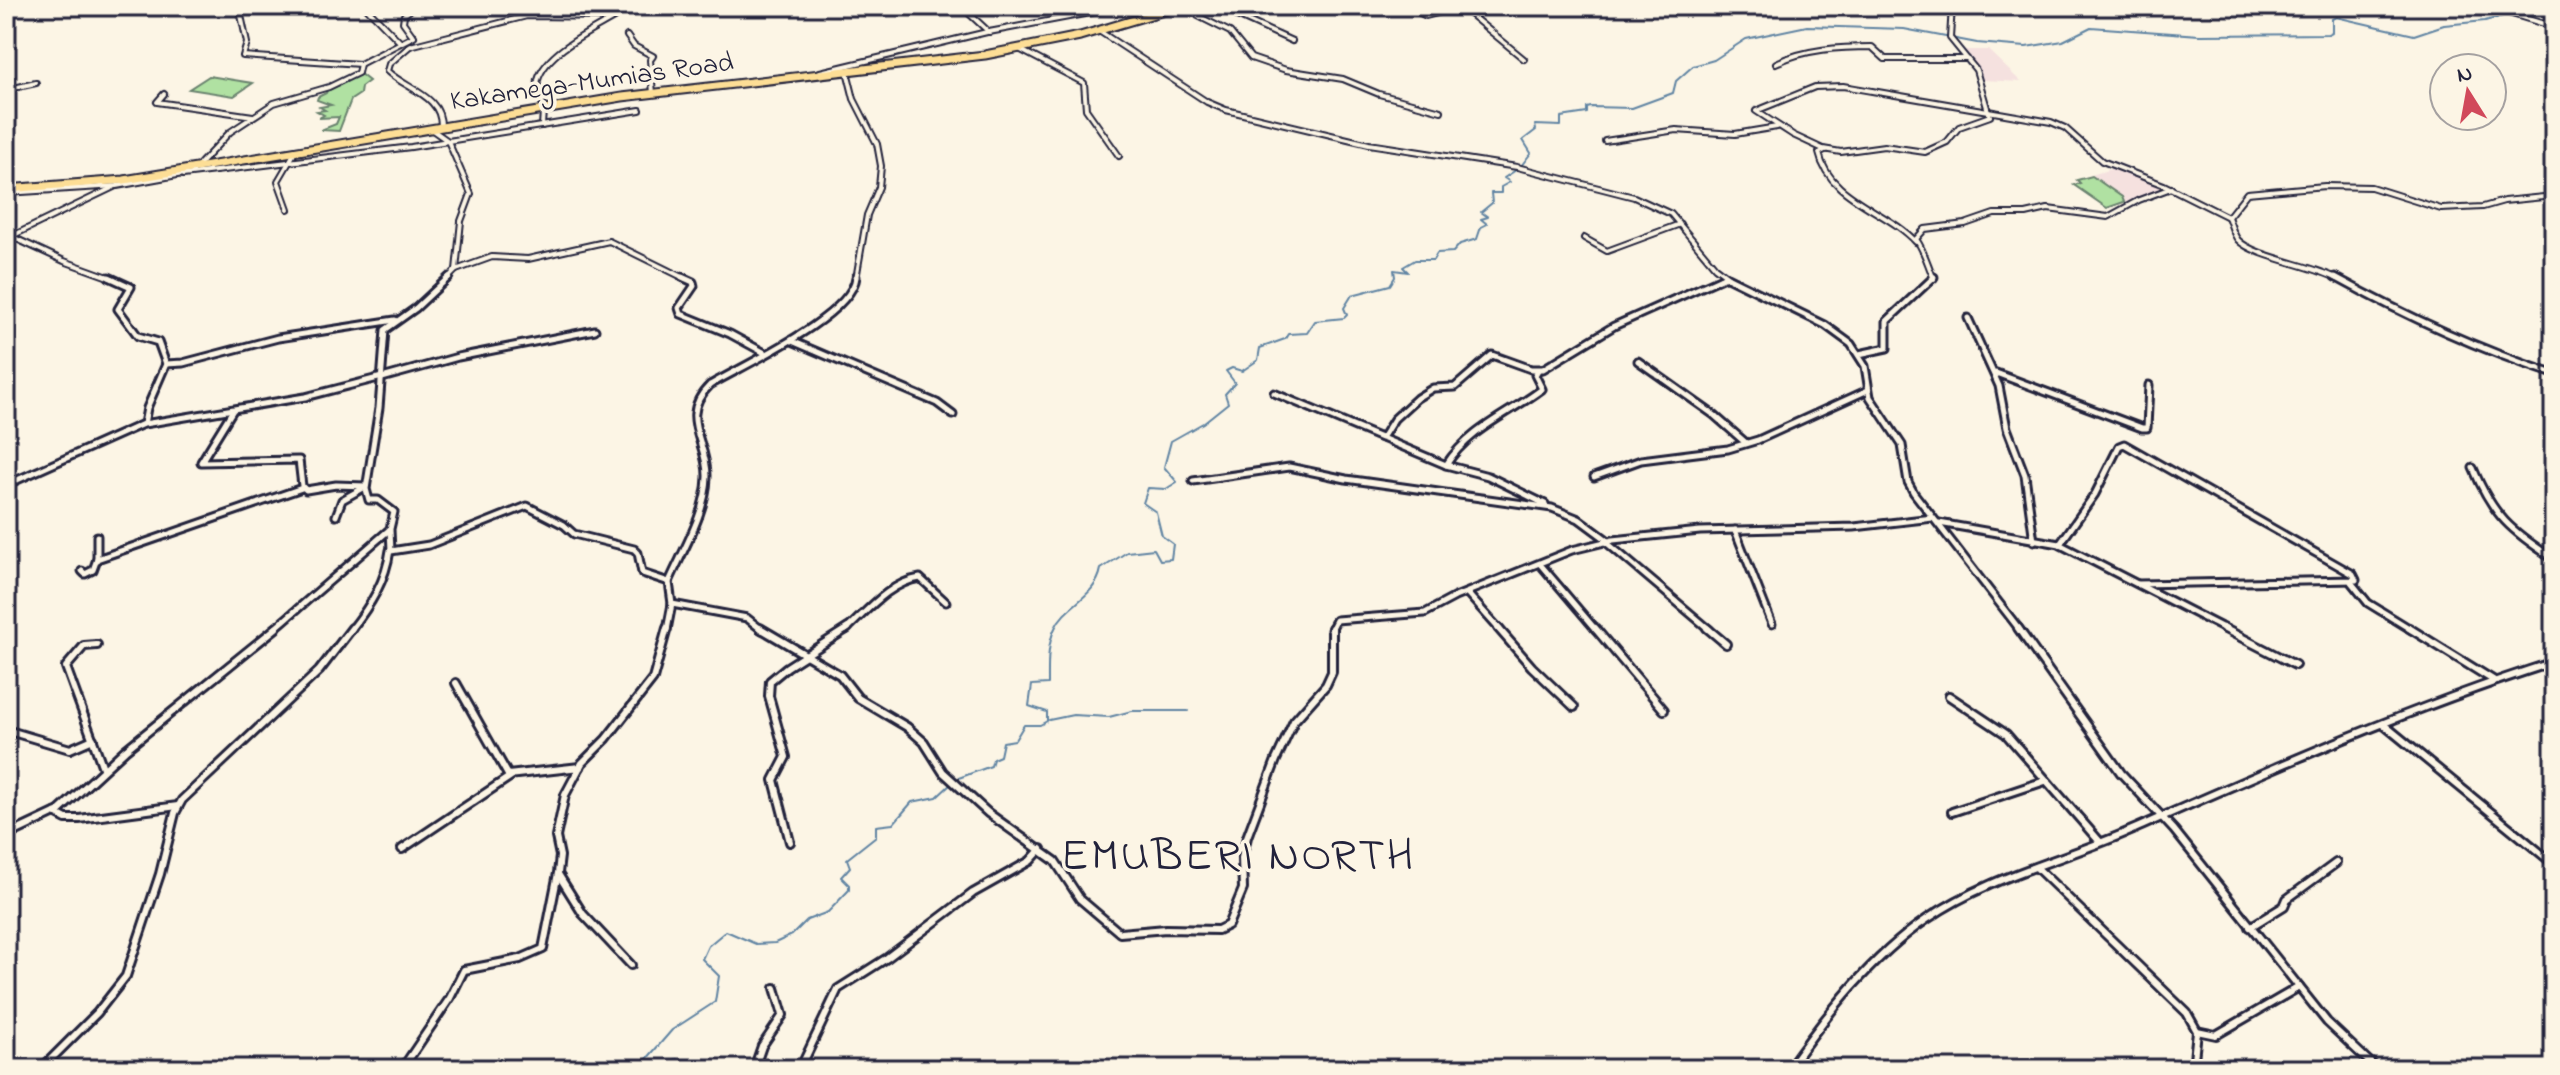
<svg xmlns="http://www.w3.org/2000/svg" width="2560" height="1075" viewBox="0 0 2560 1075" font-family="'Indie Flower',sans-serif">
<rect width="100%" height="100%" fill="#fcf5e5"/>
<filter id="ink" filterUnits="userSpaceOnUse"><feTurbulence type="fractalNoise" baseFrequency=".0125" numOctaves="2"/><feDisplacementMap in="SourceGraphic" scale="16" xChannelSelector="R" yChannelSelector="G"/><feConvolveMatrix kernelMatrix="1 2 1 2 8 2 1 2 1" color-interpolation-filters="sRGB"/></filter>
<g filter="url(#ink)">
<g fill="#f5e1df">
<path d="M1961,50H1988L2021,82L1982,80L1976,66Z"/>
<path d="M2114,168L2167,188L2107,209L2072,185L2078,183L2075,180Z"/>
</g>
<g fill="#b0e1a2" stroke="#69826e" stroke-width="2">
<path d="M359,73L369,81L361,87L360,94L351,100L339,131L321,130L336,124L339,117L319,118L324,115L317,111L325,110L320,107L331,105L317,100L318,97L326,93L328,88Z"/>
<path d="M209,76L253,83L234,96L189,89Z"/>
<path d="M2092,176L2122,197L2124,202L2107,208L2074,185L2080,183L2077,180Z"/>
</g>
<g fill="none" stroke-linecap="round" stroke-linejoin="round">
<g stroke="#6084a3" stroke-width="2">
<path d="M2507,11L2520,6"/>
<path d="M1521,166L1531,153L1523,140L1536,130L1535,125L1561,126V117L1587,113V108L1591,107L1632,108L1673,93L1676,81L1693,66L1714,60L1746,39L1807,26L1904,29L1977,43L2026,47L2063,41L2091,27L2199,35L2328,34L2332,32V19L2336,17L2414,35L2444,25L2485,21L2507,15"/>
<path d="M1049,720L1073,715L1109,717L1132,711H1188"/>
<path d="M956,779L991,766L993,759L1000,756L1003,742L1015,740L1024,725H1040L1047,721V712L1029,706L1032,685L1048,684C1048,665 1047,645 1055,628C1065,605 1096,597 1101,569L1127,552L1154,549L1160,560L1171,559L1173,544L1162,536L1156,512L1143,503L1148,488L1166,489L1177,482L1164,467L1171,441L1203,423L1228,403L1225,394L1235,383L1226,371L1232,368L1242,371L1258,360L1260,348L1285,339L1288,334L1307,333L1315,321L1344,318L1347,315L1344,308L1352,295L1390,285L1395,277L1394,270L1408,272L1403,267L1415,260H1433L1437,253L1453,252L1460,244L1477,239L1481,227L1487,224L1481,219L1488,217L1481,212L1492,203L1491,193H1501V187L1510,182L1504,178L1516,170"/>
<path d="M676,1069L680,1064L677,1059L650,1069L646,1060L672,1030L715,1002L719,976L702,959L708,946L726,931L756,944L775,943L792,935L807,920L828,912L849,890V885L841,877L850,867L847,859L876,836V826L893,824L912,802L937,797L951,784"/>
</g>
<defs>
<g id="street-far2">
<path d="M239,6L247,43L243,56L360,64"/>
<path d="M365,6L400,42"/>
<path d="M961,6L989,32L1127,6"/>
<path d="M1192,6L1198,16L1230,32L1251,58L1286,70L1343,79L1379,94L1441,111"/>
<path d="M1228,6L1237,16L1292,41"/>
<path d="M1405,6L1426,16L1461,7L1524,59"/>
<path d="M1952,6L1950,38L1976,70L1988,111"/>
<path d="M2486,6L2554,27"/>
<path d="M587,15L598,6"/>
<path d="M520,16L533,6"/>
<path d="M615,17L632,6"/>
<path d="M1099,31L1207,102L1226,110L1369,144L1517,167L1634,197L1671,214L1715,267L1731,279"/>
<path d="M413,36L403,22L404,15L415,6"/>
<path d="M627,36L634,46L653,56L650,60L653,93"/>
<path d="M411,45L389,64L387,71C407,90 442,95 441,127"/>
<path d="M410,46L527,16L615,17C592,31 546,52 538,80C536,88 543,102 545,110"/>
<path d="M1019,49L1084,83L1086,109L1119,156"/>
<path d="M1776,63C1805,49 1840,47 1872,47L1885,59H1967"/>
<path d="M847,71L854,99L877,144L881,166L879,187L867,215L856,279"/>
<path d="M820,72L987,32"/>
<path d="M1843,86L1988,111L1990,116L1959,127L1947,142L1925,152L1884,146L1841,152L1823,149L1793,135L1756,111L1815,87Z"/>
<path d="M164,94L157,102L253,116"/>
<path d="M6,95L9,89L36,83"/>
<path d="M1988,111L2051,122L2065,128L2102,161L2164,185L2228,217"/>
<path d="M542,126L543,110"/>
<path d="M431,129L448,141L471,194L461,221L456,270L447,279"/>
<path d="M1605,141L1676,130L1735,134L1777,127"/>
<path d="M1825,150L1819,153C1829,199 1887,210 1916,242"/>
<path d="M196,168L230,132L274,103L329,87L358,73L360,64L414,36"/>
<path d="M183,175L411,147L640,110"/>
<path d="M6,193L117,186L183,174"/>
<path d="M288,209L278,181L295,152"/>
<path d="M6,234L64,261L114,279"/>
<path d="M12,236L114,187"/>
<path d="M1584,238L1607,251L1680,224"/>
<path d="M456,270L492,257L528,259L609,241L686,279"/>
<path d="M1719,279L1725,276"/>
<path d="M1934,279C1928,266 1925,252 1916,239L1925,229L1965,224L1994,214H2026L2048,209L2108,217L2139,200L2171,188"/>
<path d="M2338,279C2313,265 2254,257 2238,240C2233,234 2231,224 2228,217L2247,193L2325,186L2371,187L2441,209L2483,207L2504,201L2554,196"/>
</g>
<g id="street-far1">
<path d="M109,277L131,287L118,309L138,336L158,342L166,364L183,363L278,338L395,320"/>
<path d="M449,277L416,308L385,330L379,408L366,489L369,500H378L394,512L390,529L391,551L429,545L527,506L564,525L574,534L634,549L638,553L642,573L669,582L672,604L747,618L762,630"/>
<path d="M682,277L693,282L694,286L679,308L681,314L730,334L765,353"/>
<path d="M1727,277L1825,325L1851,344L1865,366L1870,397L1902,445L1908,482L1914,493L2020,630"/>
<path d="M2335,277C2406,316 2477,349 2554,374"/>
<path d="M1968,318L1999,386L2007,428L2025,475L2034,541"/>
<path d="M792,341L937,403L953,415"/>
<path d="M1859,354L1887,348V321L1934,277"/>
<path d="M1638,361L1714,415L1746,443"/>
<path d="M166,364L147,408L144,424L305,397L382,377"/>
<path d="M1538,370L1535,375L1542,389C1509,414 1469,429 1446,465L1488,476L1545,504"/>
<path d="M1996,373L2142,428H2147L2149,385"/>
<path d="M382,378L458,357L595,330"/>
<path d="M1274,393L1381,438"/>
<path d="M233,410L201,462L299,460L302,486L306,490L336,485L366,486"/>
<path d="M1446,465L1382,438L1394,419L1417,398L1433,388L1455,387L1492,355L1531,369H1543L1614,326L1724,277"/>
<path d="M2473,468C2493,516 2511,531 2554,559"/>
<path d="M1594,477L1641,460L1728,449L1758,440L1868,390"/>
<path d="M1193,481L1289,467L1346,479L1552,508L1579,519L1606,539"/>
<path d="M6,485L143,424"/>
<path d="M336,516L342,500L365,487"/>
<path d="M1939,523L2060,544L2095,494L2119,446L2124,444L2353,574L2356,580L2138,584"/>
<path d="M1735,530L1772,624"/>
<path d="M97,536V559L302,488"/>
<path d="M1606,542L1710,630"/>
<path d="M2061,545L2227,630"/>
<path d="M1540,564L1596,630"/>
<path d="M82,571L85,574L93,570L97,559"/>
<path d="M669,582C683,550 706,513 707,477C708,441 677,417 710,385C744,365 852,316 856,277"/>
<path d="M2351,582L2368,603L2412,630"/>
<path d="M1467,593L1500,630"/>
<path d="M273,630L389,530"/>
<path d="M351,630C370,606 386,581 390,550"/>
<path d="M667,630L672,604"/>
<path d="M846,630C868,610 889,583 920,578L946,602"/>
<path d="M1331,630L1336,620L1425,613L1455,597L1572,550L1613,540L1700,531L1854,527L1933,518"/>
</g>
<g id="street">
<path d="M760,628L840,675L858,698L907,727L924,742L943,772L988,813L1055,861L1080,899L1120,933L1166,929L1218,930L1228,925L1243,889L1242,858L1247,837L1276,760L1294,721L1326,685L1332,672V628"/>
<path d="M1498,628L1532,667L1574,707"/>
<path d="M1595,628L1664,710"/>
<path d="M1707,628L1726,644"/>
<path d="M2018,628L2121,773L2174,830L2327,1022L2377,1069"/>
<path d="M2223,628L2295,665"/>
<path d="M2409,628L2493,680"/>
<path d="M97,645L84,646L66,667L103,768"/>
<path d="M456,683L508,775L580,767"/>
<path d="M1949,696L2006,734L2100,842"/>
<path d="M2383,724L2554,864"/>
<path d="M6,730L70,749L93,739"/>
<path d="M1952,812L2045,781"/>
<path d="M55,813L66,819H79L178,806"/>
<path d="M6,836L59,811L125,750L276,628"/>
<path d="M790,842L774,780L786,757L769,696L770,681L787,667L848,628"/>
<path d="M402,849L511,776"/>
<path d="M2036,867L2187,1013L2197,1031L2193,1069"/>
<path d="M558,874L583,914L631,965"/>
<path d="M2250,927L2284,906L2287,899L2336,863"/>
<path d="M2197,1031L2216,1035L2299,987"/>
<path d="M41,1069L97,1013L126,976L160,874L175,813L182,800L319,671L352,628"/>
<path d="M402,1069L450,998L464,970L520,959L543,949L558,873L560,856L556,837L565,795L582,763L606,739L653,679L667,628"/>
<path d="M754,1069L762,1046L783,1015L775,988"/>
<path d="M800,1069L838,989L887,958L973,893L1030,861L1041,849"/>
<path d="M1788,1069C1828,1013 1870,958 1927,919C1989,876 2064,860 2132,830C2271,769 2409,708 2554,662"/>
</g>
<path id="highway" d="M6,189L124,180L622,97L985,55L1080,36L1181,6"/>
</defs>
<use href="#street-far2" stroke="#22223b" stroke-width="8"/>
<use href="#street-far1" stroke="#22223b" stroke-width="11"/>
<use href="#street" stroke="#22223b" stroke-width="12"/>
<use href="#highway" stroke="#22223b" stroke-width="11"/>
<use href="#street-far2" stroke="#fcf5e5" stroke-width="4"/>
<use href="#street-far1" stroke="#fcf5e5" stroke-width="5"/>
<use href="#street" stroke="#fcf5e5" stroke-width="6"/>
<use href="#highway" stroke="#fdde96" stroke-width="7"/>
</g>
</g>
<g text-anchor="middle" dominant-baseline="central" stroke-width="7" stroke-linejoin="round" paint-order="stroke">
<g font-size="28" fill="#22223b" stroke="#fcf5e5">
<text transform="translate(592 83) rotate(-8)">Kakamega-Mumias Road</text>
</g>
<g font-size="46" letter-spacing="2" fill="#22223b" stroke="#fcf5e5">
<text x="1238" y="857">EMUBERI NORTH</text>
</g>
</g>
<rect width="2560" height="1075" fill="none" stroke="#fcf5e5" stroke-width="32"/>
<rect x="16" y="16" width="2528" height="1043" fill="none" stroke="#22223b" stroke-width="3" filter="url(#ink)"/>
<g transform="translate(2468 92) rotate(349)"><circle r="38" fill="#fcf5e5" stroke="#a5a1a1" stroke-width="2"/>
<path d="M0-6L14 30L0 20L-14 30Z" fill="#d1495b"/>
<text y="-12" font-size="22" font-weight="bold" text-anchor="middle" fill="#22223b">N</text>
</g>
</svg>
